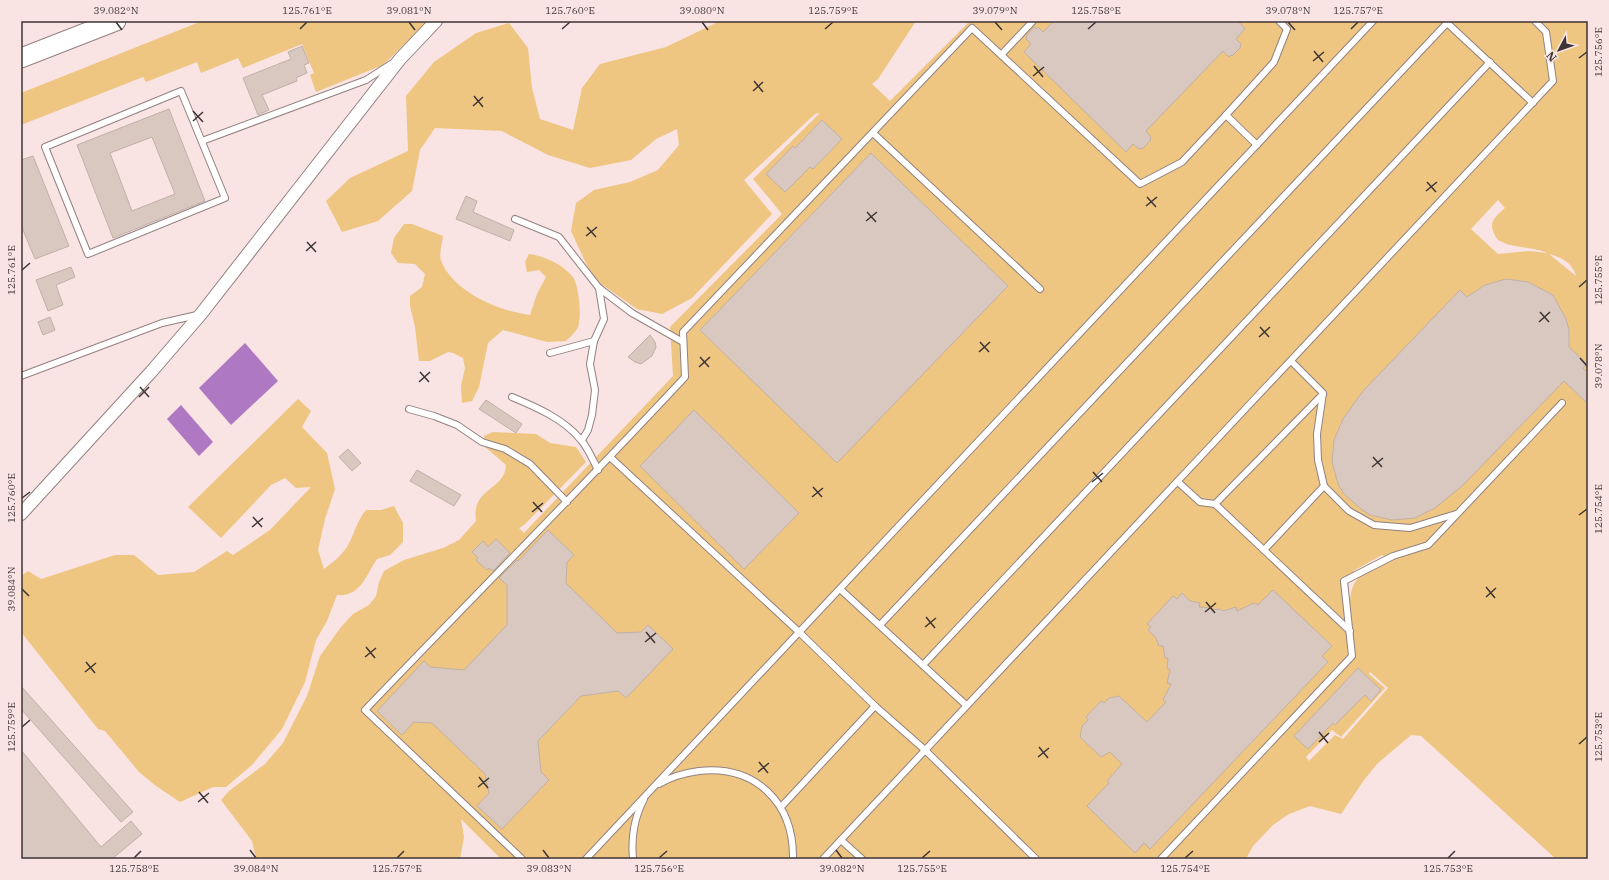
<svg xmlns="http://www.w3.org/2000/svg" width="1609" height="880" viewBox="0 0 1609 880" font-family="'IBM Plex Serif',serif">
<rect width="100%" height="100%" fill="#f9e3e3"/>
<g fill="#eec681" fill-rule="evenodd">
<path d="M202,21H428L383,65L316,92L310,75L314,73L302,44L243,68L238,58L201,73L197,62L146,82L143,77L21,125V93Z"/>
<path d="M720,21H916L878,79L872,84L890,101L970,21H1588V859H1556L1421,736L1411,735L1378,763L1364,780L1341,814L1310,806L1289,814L1273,825L1253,846L1246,859H501L461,819L464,837L460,859H256L252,841L221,800L229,791L265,764L283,743L307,696L320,656L341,627L353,614L369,605L376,596L379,582L384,571L404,560L443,548L459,540L476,521C471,487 505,491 506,465L484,446V436L493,432L536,434L550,443L576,447L586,462L524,525L519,528L524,533L673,376L670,327L782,214L753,179L820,113L815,114L744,180L772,214L692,298L662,314L637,309L601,284L589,270L571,231L576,203L594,190L630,182L658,170L679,145L677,129L656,139L631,160L590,168L548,155L502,131L435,128L420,150L412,191L378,221L342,232L326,201L350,178L408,151L406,96L434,62L476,33L509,23L528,48L532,88L540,119L573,130L582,88L600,64L666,47ZM1498,200L1505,208C1498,214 1489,221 1493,231C1495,235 1496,239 1500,241C1512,248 1535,247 1548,253L1529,251L1498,254L1471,229ZM1549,254C1561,257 1573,263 1576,276ZM1382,555L1393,560C1369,569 1352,573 1350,601L1345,600L1348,577L1355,570ZM1370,672L1388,688L1343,739L1335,735L1309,761L1306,757L1332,730L1341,737L1385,688L1369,674Z"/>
<path d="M404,224H412L443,236C442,243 439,255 441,261C454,292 498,311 530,315L537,294L546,277L539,270L527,272L525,262L529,254C544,256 562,264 572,276C579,283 582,317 578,327C576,332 570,337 566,341L547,342L503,330L488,343L479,387L472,401L462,403L461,386L465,368L463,358L453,353L448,352L430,361H419L415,327L410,306V296L422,287L425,274L415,264L398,263L391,253L394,238Z"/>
<path d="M298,399L311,411L302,427L327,453L335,489L325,519L318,550L324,569C331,564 342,555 347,547C355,533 356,522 366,510H381L394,506L403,523V542L390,555L377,559C366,575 361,597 337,595L327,621L316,640L305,682L282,729L252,765L226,787H213L180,802L156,786L139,772L105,731L98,729L21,632V576L28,571L41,579L115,555H134L158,575L194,572L227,551L233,555L270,530L311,487L296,488L285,478L271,485L221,538L188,507Z"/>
</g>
<g fill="#ae78c2">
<path d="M245,343L278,381L231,425L199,388Z"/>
<path d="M181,405L213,442L199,456L167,419Z"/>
</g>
<g fill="#d9c8bf" stroke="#c1b0a7" fill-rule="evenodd">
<path d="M1054,21H1238L1245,29L1236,39L1241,44L1240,46L1241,47L1232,56L1231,55L1229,57L1223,51L1146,131L1151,137L1150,139L1151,140L1142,149L1141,148L1139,149L1133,144L1126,152L1024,52L1031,44L1026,39L1027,38L1026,36L1034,27L1036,29L1038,27L1043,32Z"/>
<path d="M302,46L309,63L304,65L307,73L296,78L297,81L262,95L269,110L258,115L243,78L291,59L288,52Z"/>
<path d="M169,109L205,201L113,238L77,145ZM152,137L175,194L132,211L110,153Z"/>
<path d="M822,120L842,139L813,169L810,167L785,192L766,174L793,146L795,148Z"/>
<path d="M871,153L1008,286L837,463L700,330Z"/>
<path d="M33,156L69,246L35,259L21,225V160Z"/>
<path d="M466,196L477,201L473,212L514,230L510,241L456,219Z"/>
<path d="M71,267L75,277L56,285L63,305L48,311L36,280Z"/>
<path d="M1506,279L1528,282L1553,295L1566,319L1569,330V347L1587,364L1583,368L1588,373V404L1564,381L1462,486L1435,508L1415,518L1392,520L1370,515L1361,509L1344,494L1338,484L1332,462L1334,440L1343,419L1363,391L1460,290L1467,297L1485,285Z"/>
<path d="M50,317L55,330L43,335L38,322Z"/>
<path d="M650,335L655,342L656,347L652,356L641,364L635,362L628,357Z"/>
<path d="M486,400L522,424L516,433L479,409Z"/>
<path d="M694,410L799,513L744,569L640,466Z"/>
<path d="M348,449L361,463L352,471L339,457Z"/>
<path d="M417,470L461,495L454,506L410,481Z"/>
<path d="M548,530L574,555L567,562L566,583L617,633L641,632L648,625L673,649L626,698L618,691L581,696L538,741L541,772L549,780L502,829L477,806L489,793L485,774L432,723L414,722L402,735L377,711L424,661L430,667L464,670L507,625V585L499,578L517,560L518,561Z"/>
<path d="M496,539L510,553L493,571L489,568L487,570L476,560L478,558L472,552L483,541L488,547Z"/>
<path d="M1273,590L1332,646L1322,656L1328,662L1150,849L1144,843L1135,853L1087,806L1109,783L1107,781L1122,764L1110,752L1101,757L1080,737L1082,726L1088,720L1086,717L1101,701L1104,703L1109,698L1119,696L1147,722L1166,702L1163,700L1171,684L1167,683L1170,670L1167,668L1168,658H1165L1163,646H1159L1156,638L1148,630L1151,627L1147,624L1173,596L1177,599L1182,593L1190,601L1200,603L1199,607L1211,608V610L1221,609L1223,611L1236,607L1237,611L1254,603L1258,605Z"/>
<path d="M1358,668L1381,690L1371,701L1365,695L1335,725L1333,723L1308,749L1294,736Z"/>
<path d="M21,686L133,812L121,822L21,709Z"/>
<path d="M21,750L101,847L131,821L142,834L112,859H21Z"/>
</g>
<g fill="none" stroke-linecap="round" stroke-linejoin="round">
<defs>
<g id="service">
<path d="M1445,21L1533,103"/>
<path d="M1001,55L1033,21"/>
<path d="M181,91L225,198L88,254L45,147Z"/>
<path d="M873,133L1040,289"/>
<path d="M202,141L366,80L391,64"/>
<path d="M1257,145L1226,115L1274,62L1287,29L1279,21"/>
<path d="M515,219L559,237L599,288L632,313L683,342"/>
<path d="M550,353L594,341"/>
<path d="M1291,361L1323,393L1317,434L1318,460L1324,486L1349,511L1374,525L1410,528L1456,514"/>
<path d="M21,376L162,323L197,315"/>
<path d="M512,397C536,407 564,419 581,440C588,448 593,460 598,470"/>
<path d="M409,409L434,416L457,425L482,442L505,449L530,464L567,502"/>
<path d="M582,440L588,430L592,415L595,390L590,364L594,341L604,319L599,288"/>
<path d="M610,457L799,632L875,706L925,750L1036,859"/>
<path d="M1178,482L1200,502L1215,504L1350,631"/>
<path d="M1215,504L1323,394"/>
<path d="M1264,550L1324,486"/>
<path d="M840,589L966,705"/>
<path d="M880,625L1447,23"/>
<path d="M923,665L1490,62"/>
<path d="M659,784C672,776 684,773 699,771C756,765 794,803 793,859"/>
<path d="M781,807L875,706"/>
<path d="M841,840L862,859"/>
<path d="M522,859L365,710C471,599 580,490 685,377L683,332L972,28L1140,184L1182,162L1226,115"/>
<path d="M586,859L1373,21"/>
<path d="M633,859C631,837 634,818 644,799"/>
<path d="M823,859L1553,81L1546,32L1535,21"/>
<path d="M1161,859L1352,656L1344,581L1393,556L1428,545L1562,403"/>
</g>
<path id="minor" d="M21,514L151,372L201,314L400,59L436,21"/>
<path id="primary" d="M21,58L116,21"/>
</defs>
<use href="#service" stroke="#938180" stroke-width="8"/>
<use href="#minor" stroke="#938180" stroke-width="14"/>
<use href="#primary" stroke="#938180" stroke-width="21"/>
<use href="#service" stroke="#fff" stroke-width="6"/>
<use href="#minor" stroke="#fff" stroke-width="12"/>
<use href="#primary" stroke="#fff" stroke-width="19"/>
</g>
<path fill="none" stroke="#3d3535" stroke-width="1.5" d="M116,22L122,30M409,22L415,30M702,22L708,30M995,22L1002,30M1288,22L1295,30M300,29L307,22M562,29L570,22M825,29L833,22M1088,29L1096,22M1351,29L1358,22M1314,51L1323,62M1579,58L1587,52M1313,61L1324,52M1034,66L1043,77M1033,76L1044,67M754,81L763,92M753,91L763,82M474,96L483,107M473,106L483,97M193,111L203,122M193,121L203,112M1427,182L1436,192M1426,191L1437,182M1147,197L1156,207M1146,206L1157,197M867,212L876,222M866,221L877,212M587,227L596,237M586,236L597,227M307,242L316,252M306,251L316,242M22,270L30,263M1579,287L1587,280M1540,312L1549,322M1539,322L1550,312M1260,327L1269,337M1259,337L1270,327M980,342L989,352M979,352L990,342M700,357L709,367M1580,358L1587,366M699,367L710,357M420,372L429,382M419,382L430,372M140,387L149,397M139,397L149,387M1373,457L1382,467M1372,467L1383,458M1093,472L1102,482M1092,482L1103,473M813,487L822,497M812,497L823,488M22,498L30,492M533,502L542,512M532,512L543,503M1579,515L1587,509M253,517L262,527M252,527L263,518M1486,587L1495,598M22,589L29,596M1486,597L1496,588M1206,602L1215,613M1205,612L1216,603M926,617L935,628M925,627L936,618M646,632L655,643M645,642L656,633M366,647L375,658M365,657L376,648M86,662L95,673M85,672L96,663M22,727L30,720M1319,732L1328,743M1319,742L1329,733M1579,744L1587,737M1039,747L1048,758M1038,757L1049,748M759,762L768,773M758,772L769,763M479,777L488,788M478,787L489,778M199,792L208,803M198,802L209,793M250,850L256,858M543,850L549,858M836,850L842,858M134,858L141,851M397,858L404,851M659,858L667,851M922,858L930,851M1185,858L1193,851M1448,858L1455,851"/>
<rect width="1609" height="880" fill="none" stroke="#f9e3e3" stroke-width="44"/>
<g transform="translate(1559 50) rotate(229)" stroke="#f9e3e3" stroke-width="3" paint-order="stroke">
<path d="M0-3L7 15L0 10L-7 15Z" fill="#3d3535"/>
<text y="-6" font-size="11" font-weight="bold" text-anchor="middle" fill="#3d3535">N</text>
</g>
<rect x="22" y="22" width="1565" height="836" fill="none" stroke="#3d3535" stroke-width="1.5"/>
<g font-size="10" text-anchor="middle" fill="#3d3535">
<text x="116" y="14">39.082°N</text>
<text x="307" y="14">125.761°E</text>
<text x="409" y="14">39.081°N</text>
<text x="570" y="14">125.760°E</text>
<text x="702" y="14">39.080°N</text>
<text x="833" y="14">125.759°E</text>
<text x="995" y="14">39.079°N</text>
<text x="1096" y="14">125.758°E</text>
<text x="1288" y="14">39.078°N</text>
<text x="1358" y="14">125.757°E</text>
<text transform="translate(1598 52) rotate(-90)" y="4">125.756°E</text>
<text transform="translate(11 270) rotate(-90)" y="4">125.761°E</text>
<text transform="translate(1598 280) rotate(-90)" y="4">125.755°E</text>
<text transform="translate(1598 366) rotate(-90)" y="4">39.078°N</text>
<text transform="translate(11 498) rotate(-90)" y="4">125.760°E</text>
<text transform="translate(1598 509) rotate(-90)" y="4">125.754°E</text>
<text transform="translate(11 589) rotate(-90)" y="4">39.084°N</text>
<text transform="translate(11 727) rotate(-90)" y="4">125.759°E</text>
<text transform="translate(1598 737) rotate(-90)" y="4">125.753°E</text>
<text x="134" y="872">125.758°E</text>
<text x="256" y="872">39.084°N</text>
<text x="397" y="872">125.757°E</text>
<text x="549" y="872">39.083°N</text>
<text x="659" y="872">125.756°E</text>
<text x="842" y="872">39.082°N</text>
<text x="922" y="872">125.755°E</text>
<text x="1185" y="872">125.754°E</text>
<text x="1448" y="872">125.753°E</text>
</g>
</svg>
